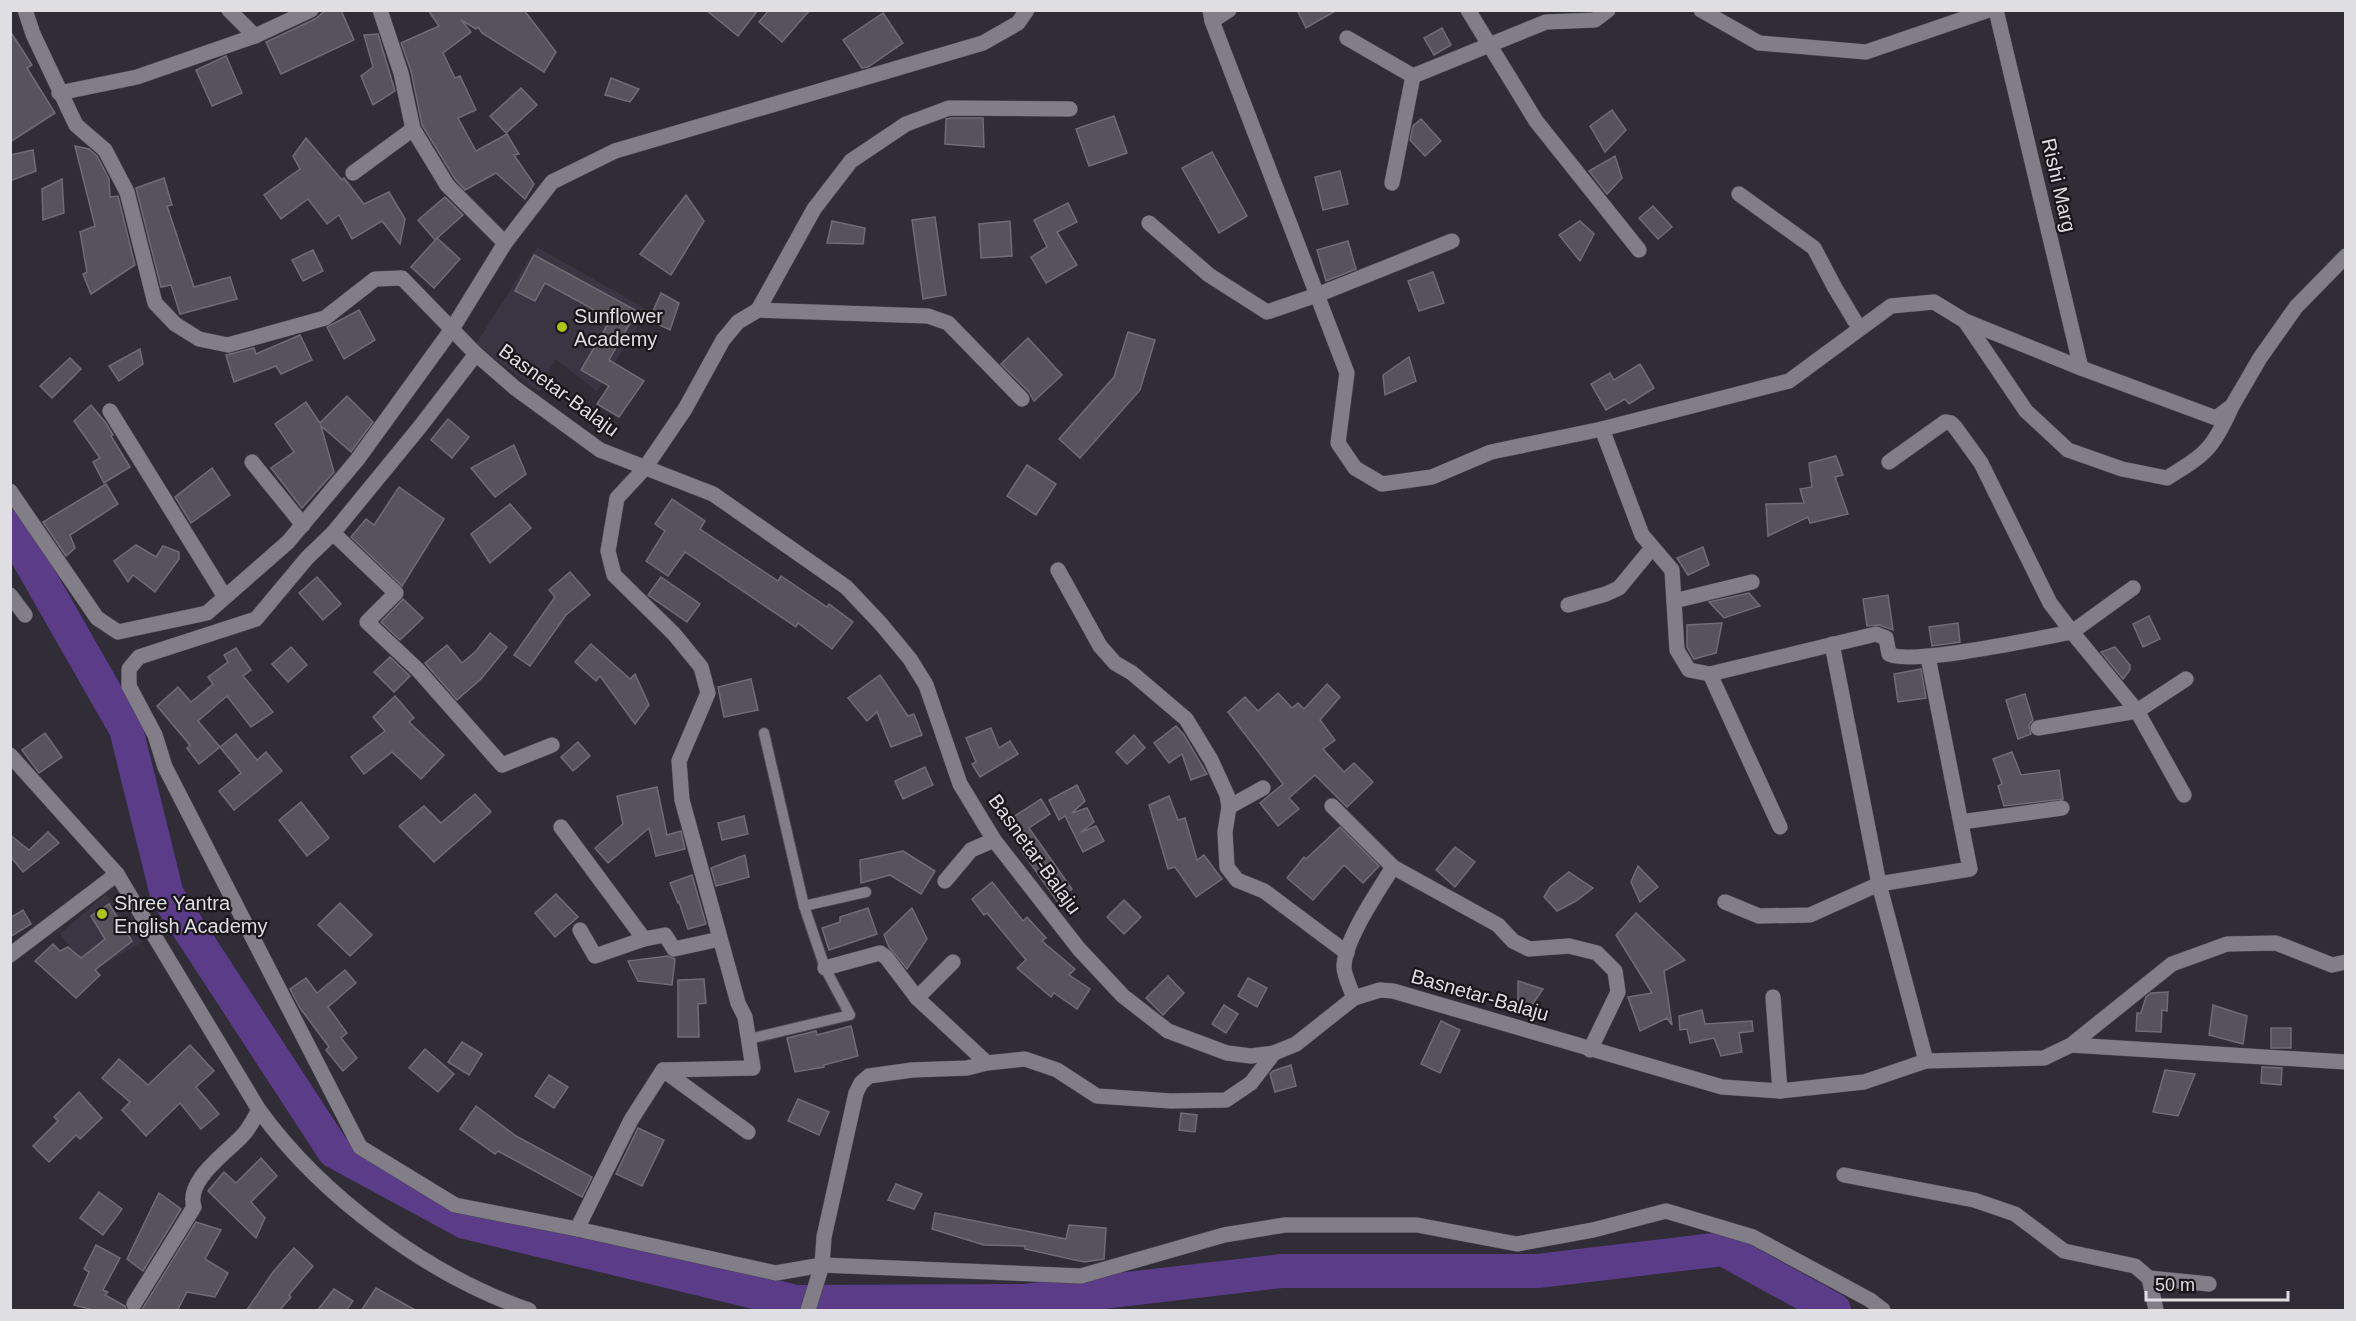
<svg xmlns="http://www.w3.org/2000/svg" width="2356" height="1321" viewBox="0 0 2356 1321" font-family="Helvetica,sans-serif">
<rect width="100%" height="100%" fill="#302d36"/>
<g fill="#393543">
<path d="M537,247L648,310L597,391L555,359L539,392L476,344Z"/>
<path d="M106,894L142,942L91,972L60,934Z"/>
</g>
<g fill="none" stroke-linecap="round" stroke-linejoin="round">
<path stroke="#5a3c88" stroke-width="34" d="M10,526L126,729L167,895L334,1151L465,1222L796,1302L1025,1301L1281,1271H1538L1723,1249L1834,1310"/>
</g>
<g fill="#56535d" stroke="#6f6c76" stroke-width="1.5">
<path d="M326,10H341L354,40L281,74L266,42L315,19Z"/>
<path d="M428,10H524L556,52L544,72L482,33L478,27L476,29L461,20L471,32L443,53L455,78L460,76L476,110L458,118L476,151L507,134L519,154L514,155L534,184L525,199L496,173L465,190L455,179L422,125L411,71L401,43L439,26Z"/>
<path d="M706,10H758L738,36Z"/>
<path d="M769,10H810L782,42L759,22Z"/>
<path d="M1297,10H1337L1306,28Z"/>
<path d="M883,13L903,43L868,67L862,68L843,40Z"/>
<path d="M1442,28L1451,45L1434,55L1424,38Z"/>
<path d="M10,31L32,65L27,68L55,113L10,142Z"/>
<path d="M378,34L395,91L373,105L361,76L373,67L364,35Z"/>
<path d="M226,56L242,93L212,106L196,70Z"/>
<path d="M611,78L639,89L630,102L605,95Z"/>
<path d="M521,88L537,105L506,133L490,116Z"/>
<path d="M1612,110L1626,130L1605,152L1590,126Z"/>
<path d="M1114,116L1127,153L1089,166L1076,129Z"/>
<path d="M951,118H983L984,147L945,144L946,119Z"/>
<path d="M1421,119L1441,141L1425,156L1410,140L1413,126Z"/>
<path d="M306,138L342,180L344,178L364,204L389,192L405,219L400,244L382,221L352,239L339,215L327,224L308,199L281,219L264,195L300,169L293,156Z"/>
<path d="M75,146L89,149L97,156L109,179L110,197L118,196L135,265L91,294L83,274L87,272L80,232L95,226Z"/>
<path d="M33,150L36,171L10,181V155Z"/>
<path d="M1212,152L1247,216L1219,233L1182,168Z"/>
<path d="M1615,156L1622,178L1607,194L1589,171Z"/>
<path d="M1340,171L1348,204L1323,210L1315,177Z"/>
<path d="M164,178L172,205L167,206L194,287L230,277L237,299L180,314L171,285L161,287L136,188Z"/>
<path d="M62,179L64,213L43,220L42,189Z"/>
<path d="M686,195L704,221L671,275L640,254Z"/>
<path d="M445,197L463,215L435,240L418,220Z"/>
<path d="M1068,203L1077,222L1057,232L1077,265L1046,283L1031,257L1047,247L1034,220Z"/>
<path d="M1653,206L1672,227L1658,239L1639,218Z"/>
<path d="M935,217L946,295L923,299L912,220Z"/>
<path d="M832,221L865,228L863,244L827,243Z"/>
<path d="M1010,221L1012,256L981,258L979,224Z"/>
<path d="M1580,221L1594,234L1580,261L1559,235Z"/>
<path d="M437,238L460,259L434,288L411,267Z"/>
<path d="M1348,241L1356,269L1326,281L1317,250Z"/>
<path d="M313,250L323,271L303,281L292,260Z"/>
<path d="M534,255L637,311L609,360L644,381L619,417L597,404L609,386L581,370L611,319L545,283L535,301L515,291Z"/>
<path d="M1433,272L1444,303L1419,311L1408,281Z"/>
<path d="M661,293L679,303L670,330L649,320Z"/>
<path d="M359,310L375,340L344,359L327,327Z"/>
<path d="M1128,332L1155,340L1140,390L1080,458L1059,439L1114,377Z"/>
<path d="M300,335L312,360L281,374L276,366L234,382L226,355L254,348L256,354Z"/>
<path d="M1028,338L1062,375L1034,401L1029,392L1001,364Z"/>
<path d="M140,349L143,364L119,381L109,366Z"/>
<path d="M1409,357L1416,381L1385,395L1383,375Z"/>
<path d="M70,358L81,369L52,398L40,386Z"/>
<path d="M1640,364L1654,388L1629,404L1625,399L1606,410L1591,384L1610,373L1614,380Z"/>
<path d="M347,396L373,422L351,452L321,426L334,472L302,508L271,468L294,452L275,424L306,402L320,423Z"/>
<path d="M91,405L106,423L113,435L111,436L130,467L104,483L93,462L100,458L74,421Z"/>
<path d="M448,419L469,437L452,458L431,440Z"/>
<path d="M514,445L526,474L495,497L471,468Z"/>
<path d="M1836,456L1843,475L1835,477L1848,514L1810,523L1808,517L1768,536L1766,504L1804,503L1800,489L1812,487L1809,463Z"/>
<path d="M1027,465L1056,484L1036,515L1007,496Z"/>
<path d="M212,468L230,495L191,523L175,497Z"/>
<path d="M106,484L118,504L70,535L75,548L66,556L43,522Z"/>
<path d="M399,487L444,519L402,586L351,537L366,519L374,525Z"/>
<path d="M672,499L705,521L700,529L778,581L781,576L827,607L829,604L853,622L832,649L798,623L796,627L685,552L668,576L646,561L665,531L655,524Z"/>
<path d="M510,504L531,528L490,563L471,534Z"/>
<path d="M136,545L156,557L163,546L179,552V559L155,592L133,575L128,582L114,561Z"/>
<path d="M1703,547L1709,565L1688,575L1677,558Z"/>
<path d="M570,572L590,595L566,615L530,666L514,655L555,597L549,590Z"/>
<path d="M317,577L341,604L323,620L299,593Z"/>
<path d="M661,577L700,604L687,622L648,595Z"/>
<path d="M1749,593L1760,606L1724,618L1709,602Z"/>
<path d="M1888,595L1893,630L1879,625L1867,626L1863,599Z"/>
<path d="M403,599L423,618L400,640L381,622Z"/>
<path d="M2149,616L2160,639L2143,647L2133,624Z"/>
<path d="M1722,623L1716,653L1694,659L1687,647V625Z"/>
<path d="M1958,623L1960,642L1932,646L1929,627Z"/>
<path d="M490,633L507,647L481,679L457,700L425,663L447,645L462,663L476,651Z"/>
<path d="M591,644L630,679L635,674L649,705L635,724L600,676L596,681L575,662Z"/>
<path d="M291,647L307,665L288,682L272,664Z"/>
<path d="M2115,647L2130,665V670L2123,679L2101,652Z"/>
<path d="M236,648L251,670L243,676L273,712L251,727L227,696L198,721L220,747L199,764L187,748L190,745L157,706L178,687L191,702L213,684L208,677L228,662L224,655Z"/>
<path d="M390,657L410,676L394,692L374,672Z"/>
<path d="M1921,669L1926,698L1898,702L1894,674Z"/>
<path d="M880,675L908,716L914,714L922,735L891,747L877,712L867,721L848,698Z"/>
<path d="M751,679L758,710L724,717L718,687Z"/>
<path d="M1327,684L1340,697L1320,720L1335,740L1323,749L1344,772L1354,763L1373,782L1347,807L1315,775L1289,798L1299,809L1278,826L1260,803L1283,784L1228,712L1245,697L1258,711L1278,693L1292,708L1298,703L1304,709Z"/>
<path d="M2025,694L2033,720L2029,725L2031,734L2018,739L2006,700Z"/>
<path d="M395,696L414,718L409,722L444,755L421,779L392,752L364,774L351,757L385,731L373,717Z"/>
<path d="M1176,726L1184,735L1207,774L1191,780L1182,754L1169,763L1154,743Z"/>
<path d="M991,728L999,748L1010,741L1018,754L980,777L972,764L976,762L966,738Z"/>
<path d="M45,733L62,757L39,773L22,750Z"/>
<path d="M236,734L257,760L266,752L282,771L234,810L219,791L241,773L220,747Z"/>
<path d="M1134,735L1145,748L1127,764L1116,752Z"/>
<path d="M578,742L590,756L573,771L561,757Z"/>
<path d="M2012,752L2021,775L2059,770L2063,799L2004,806L1998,786L2002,784L1993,759Z"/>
<path d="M925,767L933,785L903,799L895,781Z"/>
<path d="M1077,785L1085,801L1072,813L1087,808L1094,822L1081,832L1096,826L1104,841L1083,852L1065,816L1059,820L1049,800Z"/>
<path d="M657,787L667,835L681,831L685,849L656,856L649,828L608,863L595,848L623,824L617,796Z"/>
<path d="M475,794L491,812L434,862L399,826L424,806L441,823Z"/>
<path d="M1169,796L1178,820L1185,818L1197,860L1204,855L1222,879L1196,897L1175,867L1168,869L1149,805Z"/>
<path d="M1041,799L1050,814L1029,828L1072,889L1057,901L1021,850L1024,848L1007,821Z"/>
<path d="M301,802L329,838L307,856L279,820Z"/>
<path d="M744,816L748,834L722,840L718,823Z"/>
<path d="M1340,827L1379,866L1363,883L1344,865L1313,900L1287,878L1304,857L1306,859Z"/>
<path d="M48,832L59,843L23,872L10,856V835L29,850Z"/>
<path d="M1455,847L1475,862L1455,887L1436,870Z"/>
<path d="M903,851L935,871L921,894L890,875L861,883L860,860Z"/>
<path d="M745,855L749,877L716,886L711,868Z"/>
<path d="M1638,866L1658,887L1640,902L1631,882Z"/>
<path d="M1569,872L1593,888L1576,901L1557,911L1544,897L1550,887Z"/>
<path d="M692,875L706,924L688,929L679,902L678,903L670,883Z"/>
<path d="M992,882L1023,921L1027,917L1046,938L1042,941L1075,969L1069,975L1090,989L1077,1009L1054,993L1051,997L1017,968L1026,960L987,913L984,915L972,899Z"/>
<path d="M556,894L578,917L555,937L535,913Z"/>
<path d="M1124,900L1141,917L1124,934L1107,917Z"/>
<path d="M340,903L372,935L350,956L318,925Z"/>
<path d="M109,904L132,941L95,970L100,975L76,998L35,961L53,944L60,951L68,947L81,958L105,939L91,916Z"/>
<path d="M868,908L877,934L829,950L822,928L840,922V917Z"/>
<path d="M912,908L927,939L907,969L889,947L884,935Z"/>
<path d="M23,910L31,924L10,937V918Z"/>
<path d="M1636,913L1685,960L1664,971L1672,1025L1667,1018L1640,1031L1628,997L1652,993L1616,935Z"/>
<path d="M668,956L675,959L672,985L638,981L628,961Z"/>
<path d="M345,970L356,983L328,1007L347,1033L341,1038L357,1058L343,1071L326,1050L329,1047L300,1008L290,989L306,978L317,993Z"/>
<path d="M1168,976L1184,993L1163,1015L1146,998Z"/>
<path d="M1248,978L1267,988L1257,1007L1238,996Z"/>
<path d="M704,979L706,1003L698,1004L699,1037H678V980Z"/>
<path d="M1518,981L1543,989L1530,1008L1518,1001Z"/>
<path d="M2168,992L2167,1011L2162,1010L2161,1032L2136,1031L2137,1013H2141L2146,997L2151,993Z"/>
<path d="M1224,1005L1238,1014L1226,1033L1212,1024Z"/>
<path d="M2213,1005L2247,1016L2243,1044L2209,1035Z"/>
<path d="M1702,1010L1705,1024L1752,1021L1753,1031L1739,1033L1742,1052L1721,1056L1714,1038L1690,1043L1687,1029L1680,1030L1679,1016Z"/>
<path d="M1441,1021L1460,1030L1440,1073L1421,1064Z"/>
<path d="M851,1026L858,1056L824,1065V1067L795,1072L787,1038L816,1031L817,1035Z"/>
<rect x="2271" y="1028" width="20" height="20"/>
<path d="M462,1042L482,1054L469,1075L448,1062Z"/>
<path d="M190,1045L214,1071L196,1087L219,1114L201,1129L180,1103L146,1136L122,1110L130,1102L102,1078L119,1059L148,1085Z"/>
<path d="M425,1049L454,1074L438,1092L409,1068Z"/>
<path d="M1291,1065L1296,1086L1275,1092L1270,1074L1273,1071Z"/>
<path d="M2262,1067L2282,1068L2281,1085L2261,1083Z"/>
<path d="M2165,1070L2195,1074L2178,1116L2153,1112Z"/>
<path d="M549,1075L568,1087L554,1108L535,1096Z"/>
<path d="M79,1092L102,1118L80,1139L76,1135L49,1162L33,1146L58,1121L54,1117Z"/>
<path d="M798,1099L829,1112L819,1135L788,1121Z"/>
<path d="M476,1106L516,1136L592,1177L582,1197L498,1151L495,1154L460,1129Z"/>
<path d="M1181,1113L1197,1115L1195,1132L1179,1130Z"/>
<path d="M638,1128L664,1140L642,1186L616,1174Z"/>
<path d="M261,1158L277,1176L251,1202L265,1218L256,1238L208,1191L224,1172L236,1183Z"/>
<path d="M896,1184L922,1194L914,1209L888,1200Z"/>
<path d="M99,1192L122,1209L103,1235L80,1218Z"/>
<path d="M159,1193L181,1209L143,1271L127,1259Z"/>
<path d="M935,1213L1066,1239L1069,1225L1106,1228L1104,1259L1084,1262L1025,1249V1246L984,1245L932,1229Z"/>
<path d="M196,1222L221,1230L205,1259L228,1273L215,1297L187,1292L177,1311H141Z"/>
<path d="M96,1245L120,1258L103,1290L108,1292L105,1295L125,1306L127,1311H97L74,1305L89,1272L84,1269Z"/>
<path d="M294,1248L313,1266L289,1295L291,1297L279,1311H246L273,1272Z"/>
<path d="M376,1288L417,1311H361Z"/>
<path d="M334,1289L353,1301L346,1311H317Z"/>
</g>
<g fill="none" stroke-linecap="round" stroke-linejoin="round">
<defs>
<g id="lane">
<path d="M804,906L866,892"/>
<path d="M749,1039L850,1015L825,968L804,906L764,733"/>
</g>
<g id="street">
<path d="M229,10L255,36"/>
<path d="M380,10L401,73L413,129L447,185L505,243"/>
<path d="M1210,10L1212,21L1347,373L1338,443L1355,468L1382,484L1432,477L1491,452L1602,429L1789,381L1891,306L1934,302L1965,321L2081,368L2216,418L2232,406L2260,358L2296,307L2346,256"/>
<path d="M1468,10L1536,121L1639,250"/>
<path d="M1701,10L1759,43L1866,52L1989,10"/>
<path d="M1996,10L2081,368"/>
<path d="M1212,21L1229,10"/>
<path d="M1347,38L1413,76"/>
<path d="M59,93L137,77L255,36L311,10"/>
<path d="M353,173L413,129"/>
<path d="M1392,183L1413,76L1546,22L1595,20L1608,10"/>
<path d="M1739,194L1814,248L1835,288L1859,328"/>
<path d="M1149,223L1209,275L1267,312L1317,295L1452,241"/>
<path d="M758,310L814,209L851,161L906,124L949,108L1070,109"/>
<path d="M1965,321L2026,411L2068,450L2122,469L2167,478C2206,454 2213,449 2232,406"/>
<path d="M476,354L419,428L333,533L307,558L256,619L139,657L129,669V686L155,735L165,767L360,1147L455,1205L577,1229L631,1120L663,1070L748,1132"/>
<path d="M110,411L225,597"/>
<path d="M1602,429L1642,535L1672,570L1677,650L1689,670L1710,674L1876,634L1886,638L1889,654C1910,666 2040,638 2072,632L2137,711L2184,795"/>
<path d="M252,462L303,525"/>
<path d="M1889,462L1945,422L1951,423L1955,427L1981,463L2050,603L2072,632L2133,588"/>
<path d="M10,491L97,618L118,632L207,613L288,542L357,460L452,329L505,243L552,182L615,151L983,43L1018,23L1027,10"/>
<path d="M333,533L396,593L367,622L418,670L502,765L552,745"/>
<path d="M1058,570L1100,646L1115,663L1132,673L1186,719L1211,760L1227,795L1229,807L1225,832L1227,867L1237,880L1264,891L1347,953"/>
<path d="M10,595L25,615"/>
<path d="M1674,601L1752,582"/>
<path d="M1568,605L1606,594L1619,588L1652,548"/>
<path d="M1832,644L1879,884L1926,1061"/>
<path d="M1710,674L1780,827"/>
<path d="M2038,728L2137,711L2186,679"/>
<path d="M1332,806L1393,867L1498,925L1513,941L1529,949L1569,946L1597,953L1615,971L1618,992L1590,1050"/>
<path d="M1229,807L1263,788"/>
<path d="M1961,822L2062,808"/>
<path d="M561,827L644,939"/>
<path d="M945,881L971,850L994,840"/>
<path d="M1725,902L1759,916L1810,915L1879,884L1970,869L1928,657"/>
<path d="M580,930L595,956L644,939L665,935L674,949L720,939"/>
<path d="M10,955L117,874"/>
<path d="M825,968L880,953L886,957L917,998L987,1063"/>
<path d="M1773,997L1780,1091"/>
<path d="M917,998L953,962"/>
<path d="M1354,998C1351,989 1344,976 1344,967C1344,940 1379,890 1393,867"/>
<path d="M2071,1045L2346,1062"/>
<path d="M663,1070L753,1068L745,1017L738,1003L682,800L679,761L708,693L701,667L674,634L614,575L608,551L617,498L645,468L685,409L723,340L738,322L758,310L928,316L948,323L1022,399"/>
<path d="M1844,1175L1974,1200L2015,1214L2064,1251L2135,1266L2149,1278L2156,1310"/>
<path d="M577,1229L776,1273L822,1265L1081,1276L1224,1235L1285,1225H1417L1517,1244L1593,1230L1666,1211L1753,1237L1870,1300L1883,1310"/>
<path d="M2149,1278L2209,1284"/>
<path d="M134,1304L194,1207C185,1180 228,1152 243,1135C250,1128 254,1118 259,1110"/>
<path d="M808,1310L822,1265L824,1237L856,1093L861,1083L869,1076L912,1070L967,1068L987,1063L1025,1059L1057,1070L1097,1096L1171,1101L1226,1100L1251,1083L1274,1053"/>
</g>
<g id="secondary">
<path d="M25,10L33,34L76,125L105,150L127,192L155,303L175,324L199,339L228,345L325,318L375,279L402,278L476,354L515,388L600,450L713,494L846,587L881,624L910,659L926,685L960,784L994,840L1079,949L1123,996L1168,1031L1227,1053L1251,1056L1274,1053L1296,1044L1354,998L1380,990L1393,991L1722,1087L1780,1091L1864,1082L1926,1061L2044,1058L2071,1045L2172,964L2227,944L2276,943L2332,965L2346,962"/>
<path d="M10,755L117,874L259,1110C321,1196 429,1276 529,1310"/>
</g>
</defs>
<use href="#lane" stroke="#4c4a50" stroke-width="12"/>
<use href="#street" stroke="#4c4a50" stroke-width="16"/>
<use href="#secondary" stroke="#4c4a50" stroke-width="16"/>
<use href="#lane" stroke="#817e88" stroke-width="10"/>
<use href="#street" stroke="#817e88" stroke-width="15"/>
<use href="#secondary" stroke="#817e88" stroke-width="15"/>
</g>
<g fill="#acc613" stroke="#18161a" stroke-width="2">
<circle cx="562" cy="327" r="6"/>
<circle cx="102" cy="914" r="6"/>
</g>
<g text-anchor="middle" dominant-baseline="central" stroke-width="4.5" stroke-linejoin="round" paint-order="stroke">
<g font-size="20" fill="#dfdee3" stroke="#18161a">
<text transform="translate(2059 185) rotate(77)">Rishi Marg</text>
<text transform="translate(559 390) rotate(36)">Basnetar-Balaju</text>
<text transform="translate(1035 854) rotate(54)">Basnetar-Balaju</text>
<text transform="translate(1480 995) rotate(16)">Basnetar-Balaju</text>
</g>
<g font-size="20" fill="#dfdee3" stroke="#18161a" text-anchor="start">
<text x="574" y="316">Sunflower<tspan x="574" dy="23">Academy</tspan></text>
<text x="114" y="903">Shree Yantra<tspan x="114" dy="23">English Academy</tspan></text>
</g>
</g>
<rect width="2356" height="1321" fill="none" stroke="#dfdee3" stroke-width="24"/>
<path d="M2146 1291v9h142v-9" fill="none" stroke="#dfdee3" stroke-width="3"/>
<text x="2155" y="1291" font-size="18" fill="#dfdee3" stroke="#18161a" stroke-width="4.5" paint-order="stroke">50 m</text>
</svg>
